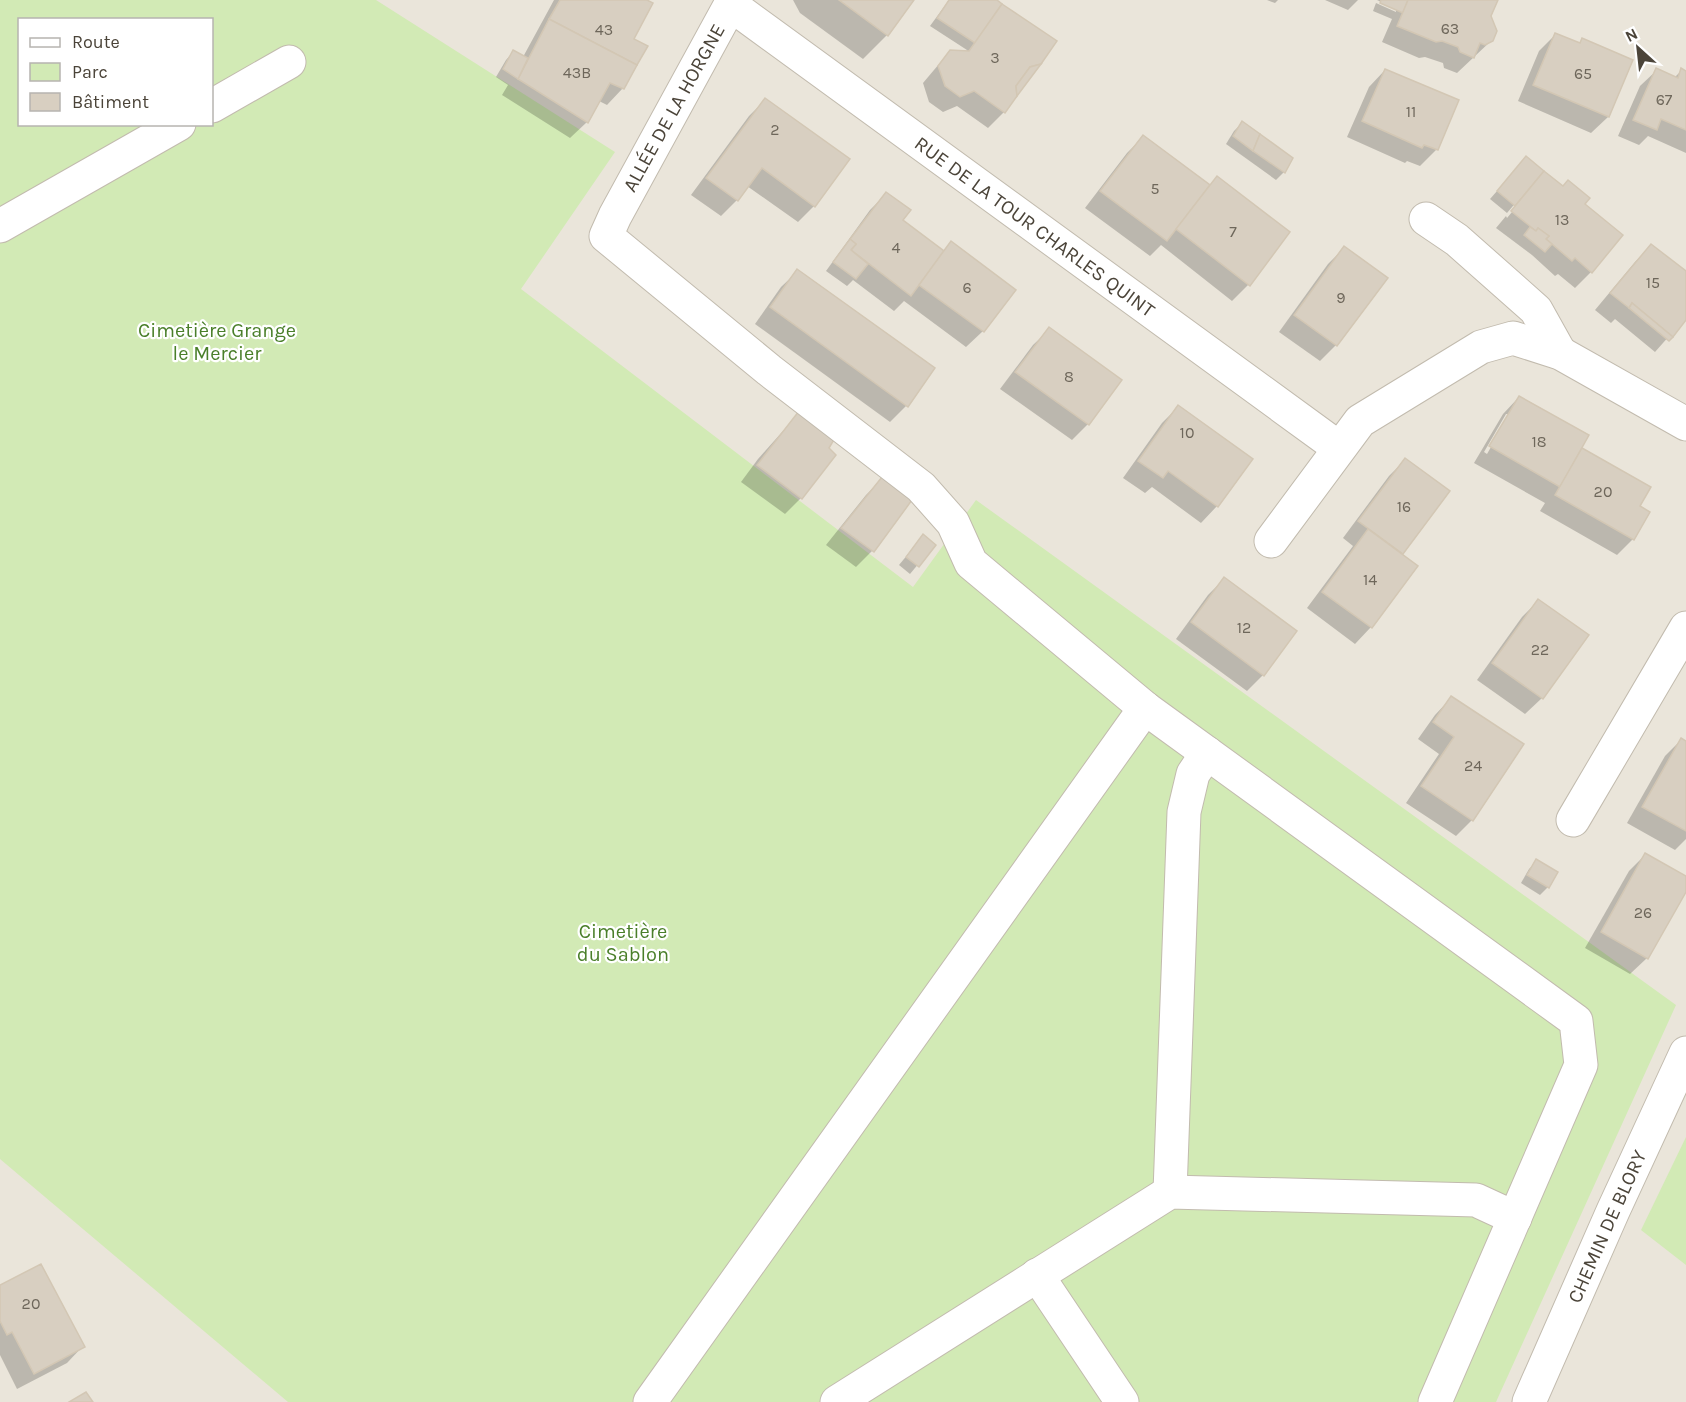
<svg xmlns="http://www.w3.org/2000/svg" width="1686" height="1402" viewBox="0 0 1686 1402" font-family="Karla,sans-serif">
<rect width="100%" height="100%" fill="#f6f3ec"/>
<path fill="#eae5da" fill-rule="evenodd" d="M0,0H1686V1402H0ZM20,20H212V124H20Z"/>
<g fill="#d2eab5" fill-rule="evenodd">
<path d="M0,0H376L615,152L521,289L913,587L976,500L1676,1005L1496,1402H288L0,1159ZM20,20H212V124H20Z"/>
<path d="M1686,1137V1265L1641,1230Z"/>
</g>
<g fill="#0003" fill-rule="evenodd">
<path d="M554,0H644L632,40L623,88L607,105L599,101L587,122L570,138L502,95L508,85L496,77L506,60L513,52L523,57Z"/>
<path d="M793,0H912L887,35L863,59L800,13Z"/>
<path d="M949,0H994L1004,112L988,128L957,106L943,112L929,102L923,83L950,51L965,53L967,50L930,26Z"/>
<path d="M1267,0H1278L1275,3Z"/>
<path d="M1325,0H1358L1348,10Z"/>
<path d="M1377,0H1496L1489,16L1492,40L1457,73L1444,68L1443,63L1425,57L1419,58L1382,42L1392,19L1373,11L1376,3L1396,12V9Z"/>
<path d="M1555,35L1578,44L1582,40L1631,61L1608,117L1591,133L1518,101L1539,51Z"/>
<path d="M1385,70L1457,101L1436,150L1420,166L1407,161L1405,163L1347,137L1369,87Z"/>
<path d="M1657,70L1674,78L1682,70L1686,72V153L1648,136L1639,145L1618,136L1640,86Z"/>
<path d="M765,100L814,206L798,222L747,186L737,200L721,216L691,195L749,116Z"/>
<path d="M1242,123L1291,158L1284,172L1276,180L1226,144L1234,131Z"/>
<path d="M1143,137L1209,187L1217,178L1288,232L1248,285L1232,301L1161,245L1150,256L1085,208L1127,153Z"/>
<path d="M1526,158L1583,204L1591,272L1575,288L1558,274L1555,276L1532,255L1496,228L1506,216L1507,218L1532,188H1528L1507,213L1490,199Z"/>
<path d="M886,194L901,221L943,252L1013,290L983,331L966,347L904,301L894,311L853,280L847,286L826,271L870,210Z"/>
<path d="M1651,246L1686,273V317L1655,352L1615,319L1611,323L1595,310L1635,262Z"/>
<path d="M1344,248L1336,345L1320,361L1279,332L1328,264Z"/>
<path d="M798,271L906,406L890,422L755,324L781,287Z"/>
<path d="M1050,329L1088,424L1072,440L1000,389L1033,345Z"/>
<path d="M1519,397L1580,448L1649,487L1638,506L1633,539L1617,555L1540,511L1545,503L1474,463L1503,414ZM1506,414H1510L1487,454L1484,452Z"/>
<path d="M1178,407L1251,459L1217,506L1201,523L1152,487L1145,493L1123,478L1162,423Z"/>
<path d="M799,413L801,498L785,514L741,482L758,459Z"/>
<path d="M1405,460L1448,491L1401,555L1371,627L1355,644L1307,608L1353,546L1343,538L1389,476Z"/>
<path d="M882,479L910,500L872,551L856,567L826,545L866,495Z"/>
<path d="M923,536L934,545L910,574L899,565Z"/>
<path d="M1224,579L1263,675L1247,691L1176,639L1208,595Z"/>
<path d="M1538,601L1586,636L1542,698L1525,714L1477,680L1522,617Z"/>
<path d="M1451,698L1472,820L1456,836L1406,803L1439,754L1418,739L1435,715Z"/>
<path d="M1681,740L1686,743V839L1675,850L1627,823L1665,756Z"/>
<path d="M1645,855L1686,878V889L1647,958L1630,974L1585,948L1629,871Z"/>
<path d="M1537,861L1556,873L1547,888L1540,895L1521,883L1529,869Z"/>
<path d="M0,1287L83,1346L67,1363L17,1389L0,1355Z"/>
</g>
<g fill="#d8cfc1" stroke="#d3c7b4" stroke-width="1.5">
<path d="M560,0H647L653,3L634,39L648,46L637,65L549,19Z"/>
<path d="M839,0H914L888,36Z"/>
<path d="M949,0H997L1002,4L975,43L937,18Z"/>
<path d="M1381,0H1408L1403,13L1380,3Z"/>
<path d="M1408,0H1498L1491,16L1497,31L1493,41L1485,45L1480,43L1474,58L1460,52L1458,47L1442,41L1436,42L1397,26Z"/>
<path d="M1002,4L1057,41L1041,64L1030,67L1016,86L1017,96L1005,113L974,91L960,97L945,86L938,66L950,50L969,51Z"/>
<path d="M549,19L637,65L624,89L610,83L588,123L518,79Z"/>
<path d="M1555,33L1580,43L1582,38L1633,60L1609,117L1533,85Z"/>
<path d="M513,50L528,58L518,79L503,69Z"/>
<path d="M1041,64L1017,96L1016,86L1030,67Z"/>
<path d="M1656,68L1678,78L1681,68L1686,71V130L1661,119L1657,130L1633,120Z"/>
<path d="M1385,69L1459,100L1438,150L1424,145L1422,148L1362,121Z"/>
<path d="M765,98L850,159L815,207L762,168L738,201L706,178Z"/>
<path d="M1242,121L1260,134L1253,151L1233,136Z"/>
<path d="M1260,134L1293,158L1285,173L1253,151Z"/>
<path d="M1143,135L1210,185L1167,241L1100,191Z"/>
<path d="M1526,156L1544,171L1515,206L1497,191Z"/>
<path d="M1544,171L1563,186L1568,180L1590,198L1585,204L1623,235L1592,273L1575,258L1572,261L1546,239L1549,236L1538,228L1536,231L1511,211Z"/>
<path d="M1217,176L1290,232L1250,286L1176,229Z"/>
<path d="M886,192L911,210L903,220L944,251L911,296L851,250L856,244L850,239Z"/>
<path d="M1530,227L1536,231L1538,228L1549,236L1546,239L1552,244L1545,252L1524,235Z"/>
<path d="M850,239L856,244L851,250L868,264L856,279L833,262Z"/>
<path d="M951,241L1016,290L984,332L919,285Z"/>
<path d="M1651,244L1686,271V320L1673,337L1632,303L1629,308L1610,293Z"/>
<path d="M1344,246L1388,278L1337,346L1294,315Z"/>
<path d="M797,269L935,368L908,407L770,307Z"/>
<path d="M1632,303L1673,337L1669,341L1629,308Z"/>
<path d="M1049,327L1122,380L1089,425L1015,372Z"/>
<path d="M1519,396L1589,435L1560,487L1489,446Z"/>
<path d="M1178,405L1253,459L1218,507L1168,471L1163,478L1138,461Z"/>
<path d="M799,411L835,438L829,448L836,455L802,499L757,465Z"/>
<path d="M1582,448L1651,487L1640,506L1650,512L1634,540L1555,495Z"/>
<path d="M1405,458L1450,491L1403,554L1358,521Z"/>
<path d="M882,477L912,500L874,552L841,528Z"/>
<path d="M1368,529L1418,566L1372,628L1322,592Z"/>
<path d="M923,534L936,545L919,567L906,557Z"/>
<path d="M1224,577L1297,631L1264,676L1191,622Z"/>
<path d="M1538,599L1589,635L1543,699L1492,663Z"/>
<path d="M1451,696L1524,744L1473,821L1421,786L1454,737L1433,722Z"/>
<path d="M1681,738L1686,741V831L1642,807Z"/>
<path d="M1645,853L1686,876V892L1648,959L1601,932Z"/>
<path d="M1536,859L1558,872L1549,888L1527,875Z"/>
<path d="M41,1264L85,1347L34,1374L12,1332L7,1335L0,1321V1285Z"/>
<path d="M86,1392L93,1402H69Z"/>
</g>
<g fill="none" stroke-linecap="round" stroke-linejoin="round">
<defs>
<g id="minor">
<path d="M733,0L615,216L606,236L769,370L921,487L953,523L971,563L1145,708L1576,1021L1581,1065L1435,1402"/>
<path id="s1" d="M731,5L1339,448"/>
<path d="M212,106L289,62"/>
<path d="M1426,219L1457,240L1536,310L1560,353"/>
<path d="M0,226L179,124"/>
<path d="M1271,541L1360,421L1481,347L1513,338L1560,353L1686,424"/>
<path d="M1573,820L1686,628"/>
<path d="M1170,1192L1184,812L1193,774L1207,753"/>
<path d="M1037,1275L1122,1402"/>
<path d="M650,1402L1145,708"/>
<path d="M837,1402L1170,1192L1476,1200L1515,1218"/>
<path id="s2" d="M1529,1402L1613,1211L1686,1053"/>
</g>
</defs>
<use href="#minor" stroke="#c2bbae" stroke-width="35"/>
<use href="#minor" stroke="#fff" stroke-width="33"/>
</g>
<g text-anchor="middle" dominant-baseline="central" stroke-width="4.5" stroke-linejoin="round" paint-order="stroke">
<g font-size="16" fill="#6e675b">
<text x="1450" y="28">63</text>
<text x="604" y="29">43</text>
<text x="995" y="57">3</text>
<text x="577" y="72">43B</text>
<text x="1583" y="73">65</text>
<text x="1664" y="99">67</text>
<text x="1411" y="111">11</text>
<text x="775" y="129">2</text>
<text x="1155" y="188">5</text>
<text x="1562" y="219">13</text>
<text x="1233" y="231">7</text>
<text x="896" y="247">4</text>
<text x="1653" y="282">15</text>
<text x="967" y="287">6</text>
<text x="1341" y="297">9</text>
<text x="1069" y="376">8</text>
<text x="1187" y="432">10</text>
<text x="1539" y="441">18</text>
<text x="1603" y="491">20</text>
<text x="1404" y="506">16</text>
<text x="1370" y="579">14</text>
<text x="1244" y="627">12</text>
<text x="1540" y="649">22</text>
<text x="1473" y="765">24</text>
<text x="1643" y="912">26</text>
<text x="31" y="1303">20</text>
</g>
<g font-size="20" fill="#4b4439" stroke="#fff">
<text transform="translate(674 108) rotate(-61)">ALLÉE DE LA HORGNE</text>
<text stroke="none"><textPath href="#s1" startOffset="376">RUE DE LA TOUR CHARLES QUINT</textPath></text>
<text stroke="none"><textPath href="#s2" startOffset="192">CHEMIN DE BLORY</textPath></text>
</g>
<g font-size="20" fill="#4a7f2a" stroke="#fff">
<text x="217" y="330">Cimetière Grange<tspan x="217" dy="23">le Mercier</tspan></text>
<text x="623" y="931">Cimetière<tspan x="623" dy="23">du Sablon</tspan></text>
</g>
</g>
<rect x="18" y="18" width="195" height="108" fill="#ffffff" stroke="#b7b4b0" stroke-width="1.5"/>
<rect x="30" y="38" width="30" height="9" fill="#ffffff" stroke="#b7b4b0" stroke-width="1.5"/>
<text x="72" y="48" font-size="18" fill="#4b4439">Route</text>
<rect x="30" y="63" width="30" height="18" fill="#d2eab5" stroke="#b7b4b0" stroke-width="1.5"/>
<text x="72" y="78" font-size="18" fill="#4b4439">Parc</text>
<rect x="30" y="93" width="30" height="18" fill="#d8cfc1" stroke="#b7b4b0" stroke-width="1.5"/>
<text x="72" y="108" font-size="18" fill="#4b4439">Bâtiment</text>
<g transform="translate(1638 48) rotate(333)" stroke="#ffffff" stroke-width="4.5" paint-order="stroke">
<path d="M0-4.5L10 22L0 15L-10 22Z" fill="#4b4439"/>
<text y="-9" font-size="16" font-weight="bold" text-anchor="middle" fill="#4b4439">N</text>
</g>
</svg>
